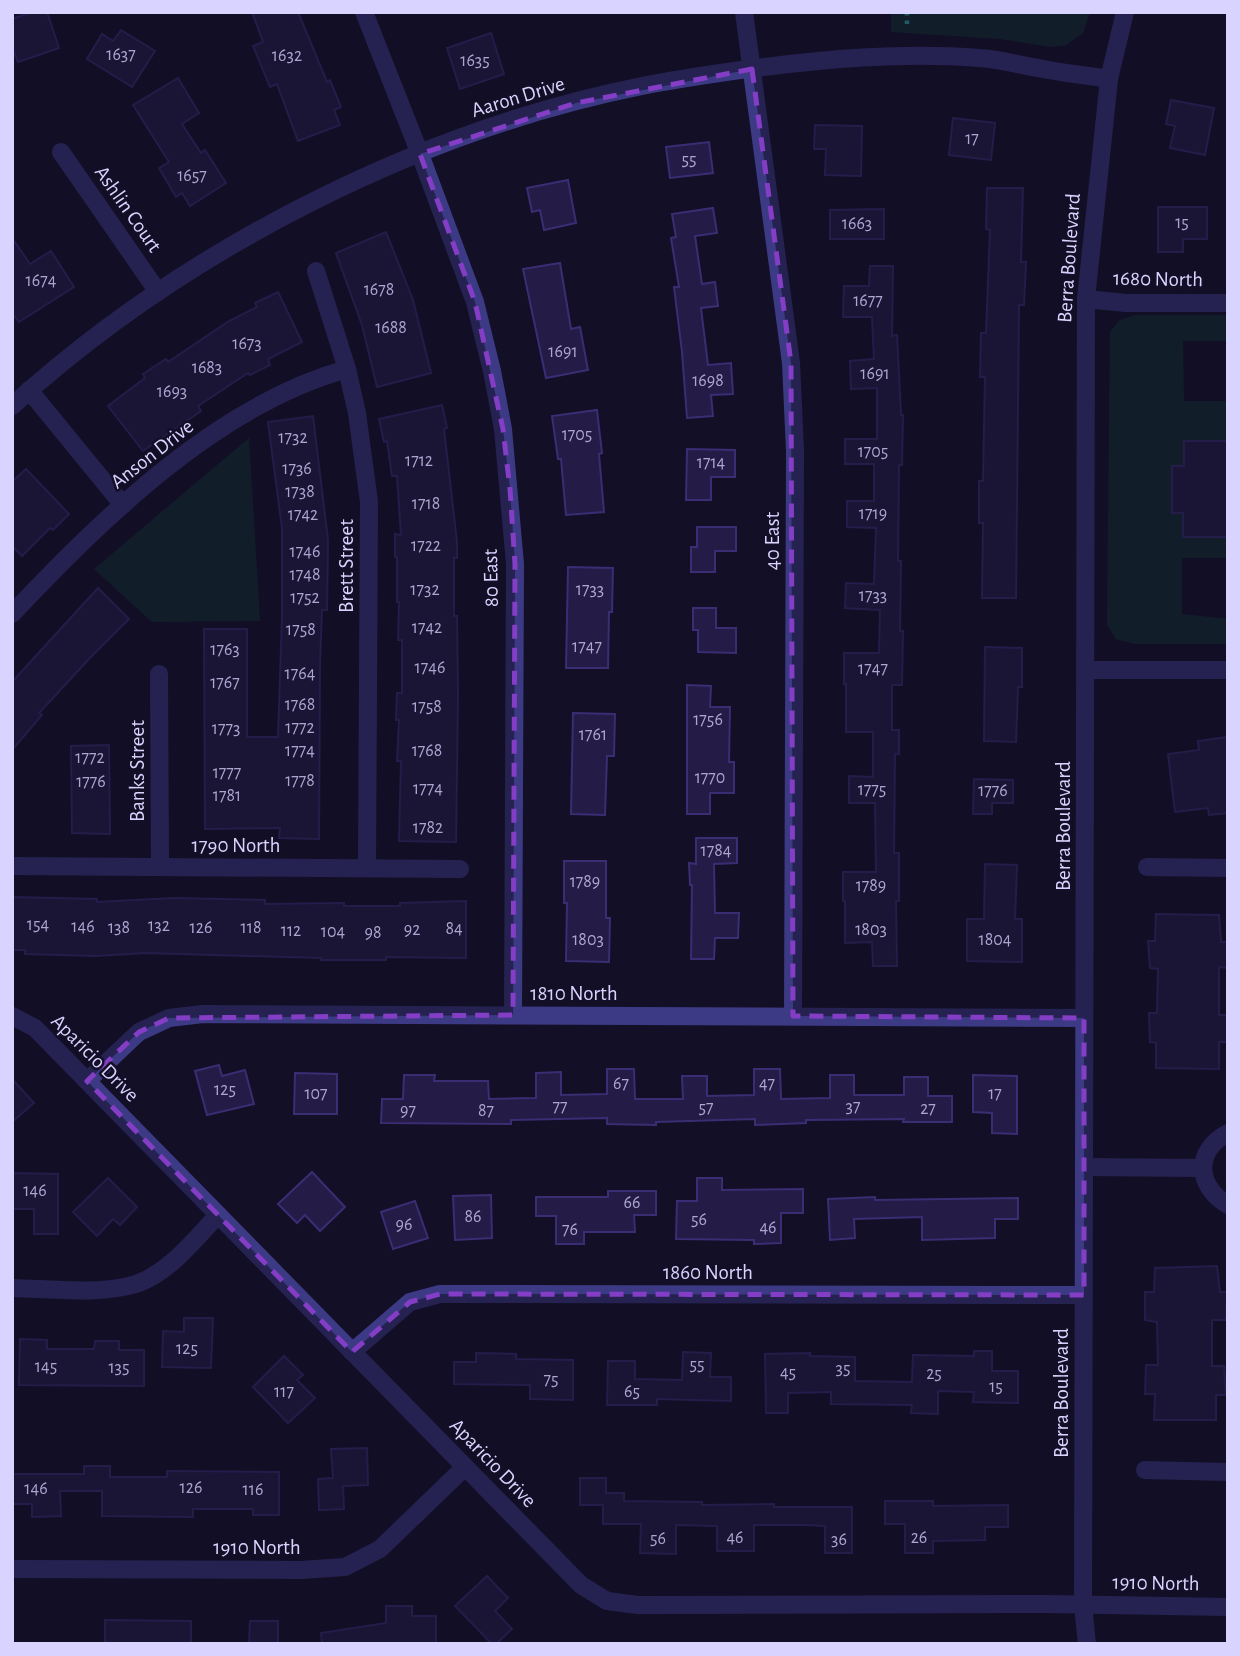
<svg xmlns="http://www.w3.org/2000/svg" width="1240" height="1656" viewBox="0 0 1240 1656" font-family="'Alegreya Sans',sans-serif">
<rect width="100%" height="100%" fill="#130f26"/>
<g fill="#12302f">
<path d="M891,12H1090L1083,33L1066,45L1051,47L1000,39L891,32Z"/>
<path d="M1135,315H1228V341H1183L1184,401H1228L1227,441H1184V466L1172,467V513H1183V537H1228V558H1182V614L1228,619V644H1135L1116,639L1107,625L1110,332L1120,320Z"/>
<path d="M249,438L260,621L152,622L94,569Z"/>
</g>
<g fill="#241b47" stroke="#3b2d73" stroke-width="2">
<path d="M32,12H47L59,48L18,62L12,47V19Z"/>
<path d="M252,12H298L327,82L330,80L341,107L334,110L340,125L298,141L277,84L270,87L253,46L263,42Z"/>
<path d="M121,30L155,51L132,87L87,59L102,34L113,41Z"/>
<path d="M491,33L504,74L460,89L447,48Z"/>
<path d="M178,78L199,113L182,124L201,153L205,150L226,183L190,206L182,193L176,197L159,168L169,162L133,105Z"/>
<path d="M1171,100L1214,108L1205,155L1170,148L1175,126L1166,124Z"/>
<path d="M953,118L995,123L991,160L949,155Z"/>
<path d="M815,125L862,126L861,176L825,175L826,149H814Z"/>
<path d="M709,142L713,173L670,178L666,147Z"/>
<path d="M568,180L576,223L544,230L540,210L532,212L527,188Z"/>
<path d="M987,188H1023L1021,262H1026L1024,305H1019L1016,598H982L983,523H979V481H983L985,377H980L981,333H986L990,230L986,229Z"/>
<path d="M1158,207H1207V239H1183V252H1158Z"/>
<path d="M713,208L717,233L695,236L702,284L715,282L718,306L701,308L708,365L731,363L733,394L711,395L713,416L687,418L682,352L674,287H679L671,238L676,237L672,214Z"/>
<path d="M884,209V239H830V210Z"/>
<path d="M386,232L413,300L431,373L377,387L362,325L336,253Z"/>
<path d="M12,238L30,264L51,251L74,287L19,322L12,313Z"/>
<path d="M560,263L571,329L580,327L588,370L546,378L523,269Z"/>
<path d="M870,266H893L892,336L897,335L901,415H903L902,465H899L898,561H901L900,631H903L902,685H892V730H899V754H895L894,853H899V901H896L897,966H873L872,942L845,943V901H843V872H876L875,803H849V776L873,777V732H846V684H844V653H879L880,610L845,608L846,583L874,584L876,528L847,527V501H874V464H845V439H877V388L851,389L850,361L874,359L872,317H843L844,286H869Z"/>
<path d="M278,292L302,342L268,359L270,365L250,375L248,373L198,406L201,411L143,451L108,406L145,378L143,374L166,359L168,362L229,321L257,307L255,303Z"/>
<path d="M442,405L447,428L444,429L457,542V558H454V616H457L458,695L456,842L399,841L401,761H397L399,720H396L397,693H402V640H398L399,602H397V557H395V534L401,535L397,476H392L387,441L384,442L379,419Z"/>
<path d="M597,410L602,453L599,454L604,512L566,515L561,459H558L552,416Z"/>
<path d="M313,416L328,540L327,610H322L320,663L319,839L279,838L280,828L205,829L204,629H247V737H278L282,618V528L268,422Z"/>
<path d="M1184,441H1228V537H1183V513H1172V466H1184Z"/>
<path d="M687,449L735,450V477H711V500H686Z"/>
<path d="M26,469L69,514L53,530L50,528L22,556L12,546V482Z"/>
<path d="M697,527H736V551H715V572H691V547H697Z"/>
<path d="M568,567L613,568L612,612H609L608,668H566Z"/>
<path d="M98,588L129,619L88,660L39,713L42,715L12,750V682Z"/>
<path d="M693,608H716V628H736V653L698,652V630H693Z"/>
<path d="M985,647L1022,648V687H1018L1016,742L984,741Z"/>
<path d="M687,685L711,686L710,707H730L729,762H734V793H710V814H687Z"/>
<path d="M573,713L615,714L614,756H607L605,815L571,814Z"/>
<path d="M1228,737V813L1209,815L1208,808L1175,812L1168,754L1199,750L1198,741Z"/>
<path d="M109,745L110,834L72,833L71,746Z"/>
<path d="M974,779L1013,780V803H992V814H973Z"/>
<path d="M696,838H737V863L714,864L715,913H739L738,938H715L714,959H691L692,885H690L689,863L696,864Z"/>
<path d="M564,861H606V918H610L609,962L566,961L567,903H564Z"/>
<path d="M985,864L1017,865L1015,919H1022V962L967,961V919H984Z"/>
<path d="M12,897L97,899V902L174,898L265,900V904L344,903V906H400V903L466,901V958L386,957V960H321V958L145,953L96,956L25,954V950H12Z"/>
<path d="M1156,914L1219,915L1221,942H1228V968L1219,967V1015H1227L1228,1042H1219V1069L1156,1068V1043L1150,1042L1149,1013H1157L1158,969L1150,968L1148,941H1155Z"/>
<path d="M219,1065L222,1076L245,1070L254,1104L207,1115L195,1071Z"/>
<path d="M607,1069H634L635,1099H683L682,1076H707V1096L754,1095V1069H780L781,1099L830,1098V1075H854V1095H904V1077H928V1096H952V1122H903L904,1119L806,1120V1123L755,1125V1119L656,1122V1125L607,1124V1118L511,1120V1124L381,1123L382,1099H403L404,1075H435L434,1081H488L489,1099L536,1098V1073L561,1072V1095L607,1094Z"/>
<path d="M295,1073L337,1074V1114H294Z"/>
<path d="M973,1075L1017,1076V1134L992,1133V1113L973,1112Z"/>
<path d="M12,1079L34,1103L12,1122Z"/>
<path d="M312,1172L345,1207L320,1231L305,1215L297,1223L278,1204Z"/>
<path d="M12,1173L58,1174V1234H34V1209H12Z"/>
<path d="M108,1178L137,1207L120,1225L113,1219L97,1236L73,1212Z"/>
<path d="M697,1178H722V1190L803,1189V1213H781V1243L754,1244V1240L676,1239L677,1201H697Z"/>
<path d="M608,1191H656V1215H634L635,1232H584V1244H556V1216H536V1197H608Z"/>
<path d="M491,1195L492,1238L455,1240L453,1196Z"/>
<path d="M875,1197V1200L1018,1198V1219H995V1238L922,1240V1217L854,1219L855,1238L830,1240L828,1199Z"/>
<path d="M415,1201L428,1238L393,1249L381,1212Z"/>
<path d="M1217,1266L1220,1292H1227L1226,1320H1212V1366H1224L1226,1395H1216V1420H1154L1155,1394H1145L1146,1365H1158L1157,1322L1145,1320V1292H1154L1155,1268Z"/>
<path d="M184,1318H213L211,1368L162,1367L163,1331L184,1332Z"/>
<path d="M20,1339L47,1340V1349H94L95,1341H119V1350H144V1386L19,1385Z"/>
<path d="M974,1351H992V1371H1018V1403L973,1402L974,1392L938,1391V1414L911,1413L912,1405L831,1404V1392L788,1393V1413H766L765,1354L810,1353V1356L855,1357V1381L912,1382L913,1355L974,1356Z"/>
<path d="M683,1352L711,1353L710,1377H731V1401L657,1399V1405H607L608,1361H635V1379L682,1380Z"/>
<path d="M476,1353L516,1354V1359L573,1360V1400L530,1399V1385L454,1384V1362H476Z"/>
<path d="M284,1356L303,1375L297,1380L315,1398L288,1423L253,1387Z"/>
<path d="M367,1448L368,1485L343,1486L344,1509L319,1510L318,1479L333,1478L331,1449Z"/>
<path d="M84,1466H110V1477H167V1471L279,1472V1515H253V1509H193V1517L102,1516V1491H60L61,1516L32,1517V1504H12V1474H84Z"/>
<path d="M580,1478H606V1493H624V1501L702,1502V1505L774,1504V1507H852V1553H825V1526L805,1525H754V1551H717V1526L676,1525V1554L640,1553L641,1524H603V1505H580Z"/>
<path d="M885,1501H933V1506L1008,1505V1527H985V1540L933,1541V1553H905V1524H885Z"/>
<path d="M487,1576L508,1598L495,1611L512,1629L496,1644H492L455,1606Z"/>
<path d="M386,1606H412V1616H436V1644H322L321,1633L386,1623Z"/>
<path d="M105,1620L191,1621V1644H105Z"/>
<path d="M250,1621H278V1644H249Z"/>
</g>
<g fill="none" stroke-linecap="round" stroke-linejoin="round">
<path stroke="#2fb8b0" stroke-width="4.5" stroke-dasharray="3.5 5" stroke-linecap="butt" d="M907,12V25"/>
<g stroke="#3d3a85" stroke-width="18">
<path d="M364,12L420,154L475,302L492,371L503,429L515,564L513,1015"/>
<path d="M744,12L791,363L795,451L793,1016"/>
<path d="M61,152L158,292"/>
<path d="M316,271L347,369L357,413L369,502L367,868"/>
<path d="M1086,299L1126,303H1228"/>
<path d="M29,390L123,505"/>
<path d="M12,406C182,251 417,131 642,86C677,79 713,74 748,69C824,59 902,52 979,58C999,59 1019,65 1038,68C1061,73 1085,75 1109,79"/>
<path d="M12,614C103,518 217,405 347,369"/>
<path d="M1086,670H1228"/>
<path d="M159,674L160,867"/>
<path d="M12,866L460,869"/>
<path d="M1147,867L1228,868"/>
<path d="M12,1016L35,1028L581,1585L607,1601L638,1605L1047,1604L1228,1607"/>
<path d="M87,1081L139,1032L169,1018L203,1014L1084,1018"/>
<path d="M1228,1133C1194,1151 1196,1186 1228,1205"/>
<path d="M1084,1167L1202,1168"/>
<path d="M12,1288C50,1289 100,1295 136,1284C169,1273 195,1239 218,1215"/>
<path d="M352,1352L410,1302L440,1294L1084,1295"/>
<path d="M1145,1470L1228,1472"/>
<path d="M12,1569L301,1570L345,1567L380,1549L465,1467"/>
<path d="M1087,1644L1083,1605L1086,299L1109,79L1125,12"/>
</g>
</g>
<path d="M0 0H1240V1656H0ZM752,69L791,363L793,1016L1084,1018V1295L440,1294L410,1302L352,1352L87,1081L139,1032L169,1018L513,1015L515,564L510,489L503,429L475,302L420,154L576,103Z" fill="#130f26" fill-opacity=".55" fill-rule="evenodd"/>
<path fill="none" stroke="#843dc5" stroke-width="5" stroke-dasharray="14 9" stroke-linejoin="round" d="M752,69L791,363L793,1016L1084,1018V1295L440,1294L410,1302L352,1352L87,1081L139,1032L169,1018L513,1015L515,564L510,489L503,429L475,302L420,154L576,103Z"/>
<g text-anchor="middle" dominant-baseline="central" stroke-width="5" stroke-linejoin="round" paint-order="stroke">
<g font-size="18" fill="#aca6d1">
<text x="121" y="55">1637</text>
<text x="287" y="56">1632</text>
<text x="475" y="61">1635</text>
<text x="972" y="139">17</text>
<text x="689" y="160">55</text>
<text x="192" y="176">1657</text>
<text x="1182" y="223">15</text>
<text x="857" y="224">1663</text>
<text x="41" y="281">1674</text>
<text x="379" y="290">1678</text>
<text x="868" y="301">1677</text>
<text x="391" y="328">1688</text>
<text x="247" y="344">1673</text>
<text x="563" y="352">1691</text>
<text x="207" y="368">1683</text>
<text x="875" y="374">1691</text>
<text x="708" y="381">1698</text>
<text x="172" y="392">1693</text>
<text x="577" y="435">1705</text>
<text x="293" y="438">1732</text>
<text x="873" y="452">1705</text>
<text x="419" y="461">1712</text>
<text x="711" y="463">1714</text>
<text x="297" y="469">1736</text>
<text x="300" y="492">1738</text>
<text x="426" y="504">1718</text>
<text x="873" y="514">1719</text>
<text x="303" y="515">1742</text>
<text x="426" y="546">1722</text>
<text x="305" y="552">1746</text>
<text x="305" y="575">1748</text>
<text x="425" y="590">1732</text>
<text x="590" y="590">1733</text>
<text x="873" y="596">1733</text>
<text x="305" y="598">1752</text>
<text x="427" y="628">1742</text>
<text x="301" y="630">1758</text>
<text x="587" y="647">1747</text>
<text x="225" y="650">1763</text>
<text x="430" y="668">1746</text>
<text x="873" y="669">1747</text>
<text x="300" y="674">1764</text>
<text x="225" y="683">1767</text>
<text x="300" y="705">1768</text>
<text x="427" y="707">1758</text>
<text x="708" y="720">1756</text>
<text x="300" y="728">1772</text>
<text x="226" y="729">1773</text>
<text x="593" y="735">1761</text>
<text x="300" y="751">1774</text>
<text x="427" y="751">1768</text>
<text x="90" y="758">1772</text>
<text x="227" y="773">1777</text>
<text x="710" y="778">1770</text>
<text x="300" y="781">1778</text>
<text x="91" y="782">1776</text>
<text x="428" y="789">1774</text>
<text x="872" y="790">1775</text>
<text x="993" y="791">1776</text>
<text x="227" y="796">1781</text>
<text x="428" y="828">1782</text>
<text x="716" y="851">1784</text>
<text x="585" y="882">1789</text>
<text x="871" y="886">1789</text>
<text x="38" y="925">154</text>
<text x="159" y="926">132</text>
<text x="83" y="927">146</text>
<text x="119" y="928">138</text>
<text x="201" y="928">126</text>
<text x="251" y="928">118</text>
<text x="454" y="929">84</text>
<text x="412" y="930">92</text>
<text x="871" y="930">1803</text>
<text x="291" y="931">112</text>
<text x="333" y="932">104</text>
<text x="373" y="933">98</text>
<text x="588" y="940">1803</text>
<text x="995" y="940">1804</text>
<text x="621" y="1084">67</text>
<text x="767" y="1084">47</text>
<text x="225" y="1090">125</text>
<text x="316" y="1094">107</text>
<text x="995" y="1094">17</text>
<text x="560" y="1107">77</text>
<text x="853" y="1107">37</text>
<text x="706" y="1108">57</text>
<text x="928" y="1109">27</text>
<text x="408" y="1111">97</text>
<text x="486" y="1111">87</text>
<text x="35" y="1191">146</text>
<text x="632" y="1203">66</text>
<text x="473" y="1217">86</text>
<text x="699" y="1220">56</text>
<text x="404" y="1225">96</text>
<text x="768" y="1228">46</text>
<text x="570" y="1230">76</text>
<text x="187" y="1349">125</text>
<text x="697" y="1365">55</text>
<text x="46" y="1367">145</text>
<text x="119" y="1368">135</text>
<text x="843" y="1369">35</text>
<text x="788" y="1373">45</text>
<text x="934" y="1374">25</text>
<text x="551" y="1380">75</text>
<text x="996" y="1387">15</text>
<text x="284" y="1392">117</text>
<text x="632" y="1392">65</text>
<text x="191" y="1488">126</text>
<text x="36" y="1489">146</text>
<text x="253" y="1490">116</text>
<text x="735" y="1538">46</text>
<text x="919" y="1538">26</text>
<text x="658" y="1539">56</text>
<text x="839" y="1540">36</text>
</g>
<g font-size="21" fill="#d9d4ff" stroke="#130f26">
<text transform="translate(518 97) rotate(-17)">Aaron Drive</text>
<text transform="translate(128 209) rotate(55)">Ashlin Court</text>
<text transform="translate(1069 258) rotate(-86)">Berra Boulevard</text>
<text transform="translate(1158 279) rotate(1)">1680 North</text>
<text transform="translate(152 454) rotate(-38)">Anson Drive</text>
<text transform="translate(772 541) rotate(-90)">40 East</text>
<text transform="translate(346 566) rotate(-90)">Brett Street</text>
<text transform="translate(491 578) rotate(-91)">80 East</text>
<text transform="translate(137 771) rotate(-90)">Banks Street</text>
<text transform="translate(1063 826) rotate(-90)">Berra Boulevard</text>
<text x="236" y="845">1790 North</text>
<text x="574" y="993">1810 North</text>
<text transform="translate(95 1058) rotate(45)">Aparicio Drive</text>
<text x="708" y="1272">1860 North</text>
<text transform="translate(1061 1393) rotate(-90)">Berra Boulevard</text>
<text transform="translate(493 1463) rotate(46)">Aparicio Drive</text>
<text x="257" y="1547">1910 North</text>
<text transform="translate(1156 1583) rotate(1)">1910 North</text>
</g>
</g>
<rect width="1240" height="1656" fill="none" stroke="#d9d4ff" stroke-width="28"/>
</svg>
